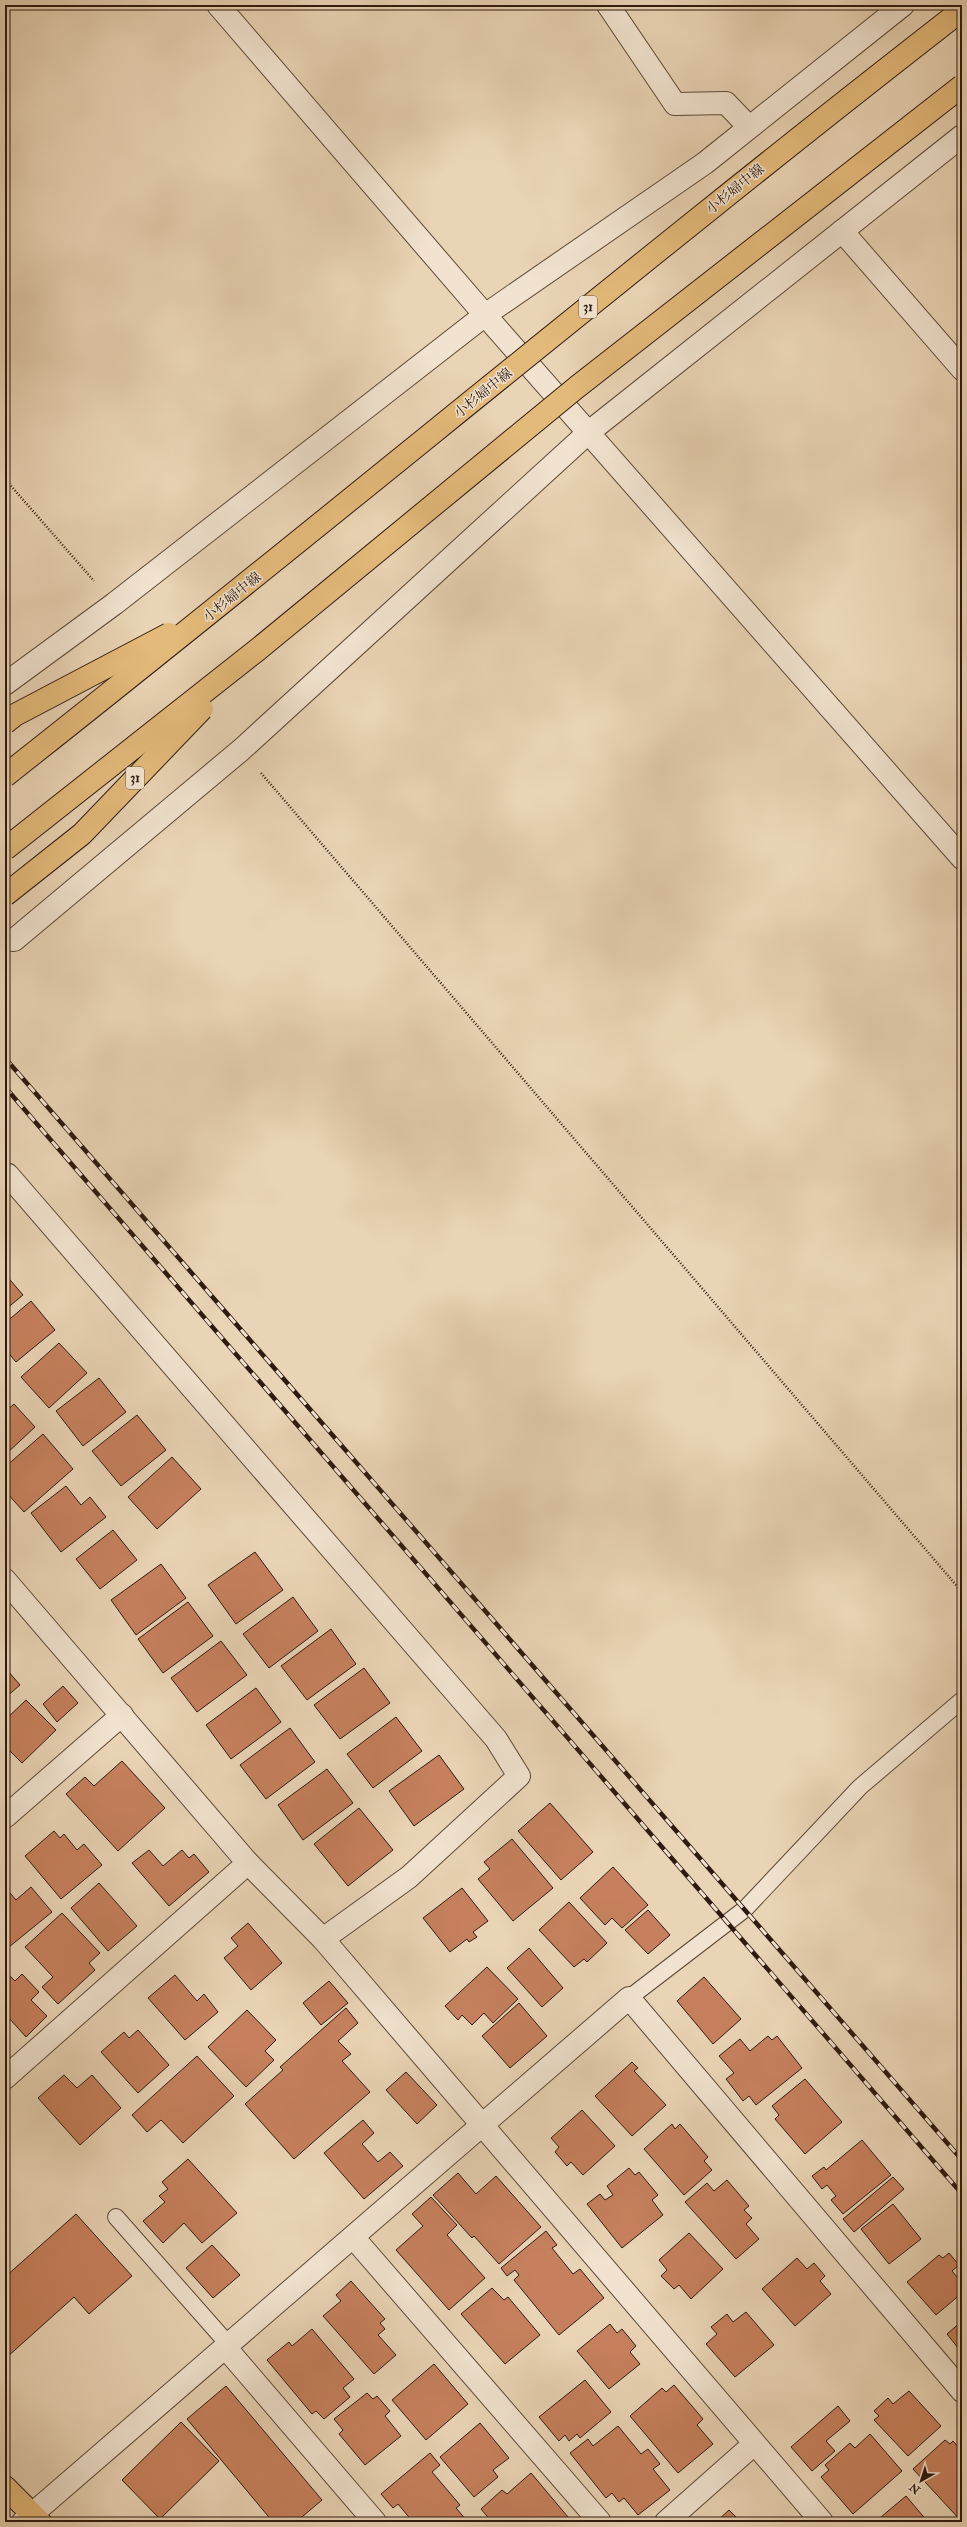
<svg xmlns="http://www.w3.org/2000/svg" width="967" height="2527" viewBox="0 0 967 2527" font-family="'IM FELL Double Pica','Noto Serif JP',serif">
<rect width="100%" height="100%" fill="#e9d4b5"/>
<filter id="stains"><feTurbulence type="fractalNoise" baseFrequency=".005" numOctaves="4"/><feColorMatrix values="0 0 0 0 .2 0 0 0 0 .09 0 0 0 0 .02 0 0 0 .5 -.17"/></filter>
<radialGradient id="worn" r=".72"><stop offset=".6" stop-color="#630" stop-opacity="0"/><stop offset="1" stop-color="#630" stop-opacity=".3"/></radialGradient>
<g fill="#c6805d" stroke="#2e1a10">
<path d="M5,1274L23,1295L5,1310Z"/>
<path d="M31,1301L55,1330L16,1362L5,1349V1323Z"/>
<path d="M59,1343L87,1373L49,1408L21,1377Z"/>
<path d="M99,1378L126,1412L83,1446L56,1411Z"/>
<path d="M14,1404L35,1427L5,1455V1412Z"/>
<path d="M137,1415L166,1450L121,1486L92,1451Z"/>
<path d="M43,1434L73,1469L24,1512L5,1491V1467Z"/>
<path d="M172,1457L201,1489L157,1529L128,1497Z"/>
<path d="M66,1486L81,1505L90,1497L106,1517L61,1552L31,1513Z"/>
<path d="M113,1530L137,1560L100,1589L76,1559Z"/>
<path d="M255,1552L283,1590L236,1624L208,1585Z"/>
<path d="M161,1564L186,1598L136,1635L111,1600Z"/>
<path d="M293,1597L318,1631L269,1668L243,1634Z"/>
<path d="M188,1602L213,1636L163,1673L138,1639Z"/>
<path d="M331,1629L356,1664L307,1700L281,1666Z"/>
<path d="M221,1641L247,1675L197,1712L171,1678Z"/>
<path d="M364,1668L390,1703L340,1739L314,1705Z"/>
<path d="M8,1671L20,1685L5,1698V1673Z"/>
<path d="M63,1686L78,1703L57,1722L43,1704Z"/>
<path d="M256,1688L281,1722L231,1759L206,1725Z"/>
<path d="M26,1700L56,1730L22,1763L5,1746V1720Z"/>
<path d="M396,1717L422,1751L373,1788L347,1754Z"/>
<path d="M290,1728L315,1762L266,1799L240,1765Z"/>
<path d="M439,1755L464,1789L414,1826L389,1791Z"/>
<path d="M122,1761L165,1808L118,1851L66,1794L85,1777L94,1786Z"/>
<path d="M327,1769L353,1803L303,1840L278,1805Z"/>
<path d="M550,1803L593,1852L561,1880L518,1831Z"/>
<path d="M359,1808L393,1850L348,1886L314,1844Z"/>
<path d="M54,1831L60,1838L64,1834L77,1850L84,1844L102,1865L61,1899L25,1856Z"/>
<path d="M512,1839L553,1888L513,1921L478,1879L490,1869L484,1862Z"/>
<path d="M149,1850L163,1866L182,1850L189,1858L194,1854L209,1872L169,1906L132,1863Z"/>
<path d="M613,1867L648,1905L622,1928L612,1918L605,1925L580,1898Z"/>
<path d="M99,1883L137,1926L108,1951L71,1908Z"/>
<path d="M5,1887L16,1900L31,1887L52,1912L9,1947L5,1942Z"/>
<path d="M462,1888L488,1921L473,1932L477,1937L469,1942L467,1939L450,1952L423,1918Z"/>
<path d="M569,1902L607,1943L587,1962L584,1959L574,1967L539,1930Z"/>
<path d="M648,1910L670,1935L648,1954L625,1930Z"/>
<path d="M62,1913L100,1953L89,1963L95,1970L58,2004L42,1987L53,1977L25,1947Z"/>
<path d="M248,1923L282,1963L251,1990L224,1958L238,1946L231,1938Z"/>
<path d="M529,1948L563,1988L542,2007L507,1968Z"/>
<path d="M487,1967L518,1999L493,2023L484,2013L472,2025L462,2015L458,2020L445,2006Z"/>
<path d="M5,1971L15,1981L22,1974L39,1992L31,2000L47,2016L26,2037L9,2018L5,2022Z"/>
<path d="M175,1975L197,2001L204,1994L218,2012L185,2040L148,1998Z"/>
<path d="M704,1977L741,2019L713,2044L677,2001Z"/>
<path d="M329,1981L348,2003L321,2025L303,2003Z"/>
<path d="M519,2003L547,2036L510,2068L482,2036Z"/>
<path d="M346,2008L358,2023L338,2041L351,2054L342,2061L370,2092L294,2159L245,2104L283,2070L280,2067Z"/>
<path d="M247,2010L276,2040L265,2051L274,2060L246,2087L208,2047Z"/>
<path d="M138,2030L169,2065L138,2093L101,2052L124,2032L129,2038Z"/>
<path d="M768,2036L772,2040L777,2036L802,2068L756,2105L749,2096L743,2101L726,2079L734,2073L719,2056L740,2039L750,2051Z"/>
<path d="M197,2056L234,2096L183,2143L161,2120L147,2132L132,2115Z"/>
<path d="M632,2062L638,2068L634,2071L666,2105L632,2136L595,2096Z"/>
<path d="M406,2072L437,2105L417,2124L386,2090Z"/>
<path d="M64,2075L77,2088L92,2075L121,2108L80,2145L38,2098Z"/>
<path d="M805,2079L842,2122L805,2154L775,2119L779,2115L772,2106Z"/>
<path d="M582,2110L615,2146L583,2175L571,2162L567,2166L555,2152L559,2147L551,2138Z"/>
<path d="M363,2120L374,2133L362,2144L378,2162L390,2152L403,2166L364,2199L324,2153Z"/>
<path d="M672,2124L675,2129L680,2124L708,2157L704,2161L712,2170L684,2195L644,2149Z"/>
<path d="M862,2140L891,2175L843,2214L831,2200L836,2196L827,2185L822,2189L812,2176L824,2167L826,2170Z"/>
<path d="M188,2159L237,2213L202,2243L184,2223L163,2243L143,2221L165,2202L159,2196L168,2189L162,2182Z"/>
<path d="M629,2168L635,2175L639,2172L658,2195L652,2200L663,2215L622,2248L587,2204L600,2194L605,2200L613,2195L607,2186Z"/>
<path d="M458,2173L476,2194L496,2176L541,2227L499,2264L474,2236L472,2238L433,2195Z"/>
<path d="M893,2177L904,2189L854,2232L843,2219Z"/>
<path d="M727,2180L749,2206L744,2210L752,2218L746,2224L759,2239L736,2259L685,2202L707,2183L714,2191Z"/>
<path d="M431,2197L457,2225L447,2235L485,2278L449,2310L396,2250L423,2226L412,2214Z"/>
<path d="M893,2204L921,2239L889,2264L861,2229Z"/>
<path d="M76,2214L132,2276L89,2314L74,2297L6,2358L5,2277Z"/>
<path d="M546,2231L557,2245L552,2248L573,2274L580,2269L604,2298L559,2335L514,2280L519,2275L515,2270L507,2276L501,2268Z"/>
<path d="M689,2233L723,2269L691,2299L679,2285L674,2289L661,2276L667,2270L659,2260Z"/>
<path d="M212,2245L240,2275L213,2298L186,2268Z"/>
<path d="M949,2253L959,2265L952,2271L962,2283V2293L936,2315L907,2282L939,2255L943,2258Z"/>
<path d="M797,2258L807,2269L814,2263L825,2276L820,2281L831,2294L795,2326L762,2289Z"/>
<path d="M351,2281L385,2319L380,2323L385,2329L378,2335L396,2355L374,2374L323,2316L341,2301L336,2295Z"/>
<path d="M492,2288L504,2300L508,2297L540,2335L505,2364L461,2314Z"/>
<path d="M746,2312L774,2345L735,2377L706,2344L717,2334L711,2327L727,2314L733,2322Z"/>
<path d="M962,2321V2353L947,2334Z"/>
<path d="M610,2324L617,2333L622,2329L636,2346L630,2352L640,2364L609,2389L577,2351Z"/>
<path d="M312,2329L354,2379L343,2388L350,2397L324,2419L316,2411L312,2414L267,2360L289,2342L292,2346Z"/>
<path d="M434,2364L468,2404L426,2440L392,2400Z"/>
<path d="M585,2380L611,2412L580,2438L577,2434L569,2441L565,2435L559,2441L539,2417Z"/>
<path d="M674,2385L703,2419L697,2425L713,2444L678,2473L630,2416L662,2388L666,2392Z"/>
<path d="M226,2386L322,2500L296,2522H273L187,2419Z"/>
<path d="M909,2391L941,2426L908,2456L874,2420L879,2416L874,2411L888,2398L893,2404Z"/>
<path d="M367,2393L373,2399L377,2396L390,2411L385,2416L401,2436L365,2465L339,2434L343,2430L334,2419Z"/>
<path d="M838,2406L850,2421L826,2441L835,2451L812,2471L791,2447Z"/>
<path d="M181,2422L219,2461L160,2519L122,2480Z"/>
<path d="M480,2423L509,2458L493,2470L498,2477L474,2497L440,2457Z"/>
<path d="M618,2426L641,2454L648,2449L660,2464L653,2469L670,2490L638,2515L624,2498L619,2502L612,2493L606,2498L570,2453L588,2439L593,2446Z"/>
<path d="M870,2434L902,2471L853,2514L821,2477L829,2470L825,2465L850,2443L855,2448Z"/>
<path d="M945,2440L950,2444L953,2441L962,2451V2522L913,2469Z"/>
<path d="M430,2453L440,2465L432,2472L460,2505L456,2508L468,2522H413L398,2504L393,2508L381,2494Z"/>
<path d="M531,2473L568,2517L561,2522H492L481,2509L502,2490L507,2494Z"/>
<path d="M906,2496L928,2522H875Z"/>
<path d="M729,2510L741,2522H716Z"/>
</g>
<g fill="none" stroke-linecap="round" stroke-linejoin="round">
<defs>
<g id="service">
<path d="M629,1998L745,1909L860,1787L962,1700"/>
<path d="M116,2217L228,2344"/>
</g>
<g id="minor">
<path d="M608,5L675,104L726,103L749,127"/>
<path d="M842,231L962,369"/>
<path d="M5,684L114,604L485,315L705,163L903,5"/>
<path d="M5,939L14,940L241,750L589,432L962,136"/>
<path d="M5,1176L8,1175L496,1739L519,1776L409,1877L323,1939"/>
<path d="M5,1580L248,1863L323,1939L822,2522"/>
<path d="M5,1817L122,1715"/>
<path d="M5,2078L248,1863"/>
<path d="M353,2237L600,2522"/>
<path d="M225,2347L375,2522"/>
<path d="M23,2522L629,1998L962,2391"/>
<path d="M666,2522L754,2444"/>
</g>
<path id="tertiary" d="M218,5L485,315L962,858"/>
<path id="primary" d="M5,2487L40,2522"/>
</defs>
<use href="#service" stroke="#5d4839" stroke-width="18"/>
<use href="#minor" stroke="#5d4839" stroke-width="24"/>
<use href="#tertiary" stroke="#5d4839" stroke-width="24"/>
<use href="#primary" stroke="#2e1a10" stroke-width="24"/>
<g stroke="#2e1a10" stroke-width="2.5" stroke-dasharray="1 2" stroke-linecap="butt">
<path d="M5,479L94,581"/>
<path d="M261,773L962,1592"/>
</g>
<use href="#service" stroke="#f1e3cf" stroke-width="16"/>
<use href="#minor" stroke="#f1e3cf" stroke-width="22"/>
<use href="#tertiary" stroke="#f1e3cf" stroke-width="22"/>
<use href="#primary" stroke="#e4ba7a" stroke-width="22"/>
<defs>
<g id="rail">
<path d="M5,1058L962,2160"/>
<path d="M5,1087L962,2194"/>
</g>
</defs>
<use href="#rail" stroke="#2e1a10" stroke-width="4.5"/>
<use href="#rail" stroke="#f1e3cf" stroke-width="3" stroke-dasharray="9" stroke-linecap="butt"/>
<defs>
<g id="primary-bridge">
<path d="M5,723L15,715L169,634"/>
<path d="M5,776C326,523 639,261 962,10"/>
<path d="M5,849L256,651L577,387L962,86"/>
<path d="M5,895L82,834L202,709"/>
</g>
</defs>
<use href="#primary-bridge" stroke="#2e1a10" stroke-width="24" stroke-linecap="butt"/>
<use href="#primary-bridge" stroke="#e4ba7a" stroke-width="22"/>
</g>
<g text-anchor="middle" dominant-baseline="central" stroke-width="3" stroke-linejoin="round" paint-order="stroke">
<g fill="#f1e3cf" stroke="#685649" stroke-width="1">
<rect x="579" y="296" width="18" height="22" rx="3"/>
<rect x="126" y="767" width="18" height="22" rx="3"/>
</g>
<g font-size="13" font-weight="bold" fill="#2e1a10">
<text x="588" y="307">31</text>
<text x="135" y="778">31</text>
</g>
<g font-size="14" fill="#2e1a10" stroke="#f1e3cf">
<text transform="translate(735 189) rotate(-39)">小杉婦中線</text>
<text transform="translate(483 393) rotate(-39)">小杉婦中線</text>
<text transform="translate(232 597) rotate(-39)">小杉婦中線</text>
</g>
</g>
<rect width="967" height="2527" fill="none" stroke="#e9d4b5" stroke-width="20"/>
<rect x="6" y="6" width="955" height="2515" fill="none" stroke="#2e1a10" stroke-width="2"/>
<rect x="10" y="10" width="947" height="2507" fill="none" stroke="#2e1a10"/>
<g transform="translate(921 2481) rotate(219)" stroke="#f1e3cf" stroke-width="3" paint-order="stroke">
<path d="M0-3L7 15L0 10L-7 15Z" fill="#2e1a10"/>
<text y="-6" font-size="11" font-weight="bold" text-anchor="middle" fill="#2e1a10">N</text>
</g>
<rect width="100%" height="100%" filter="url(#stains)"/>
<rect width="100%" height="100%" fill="url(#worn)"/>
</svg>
